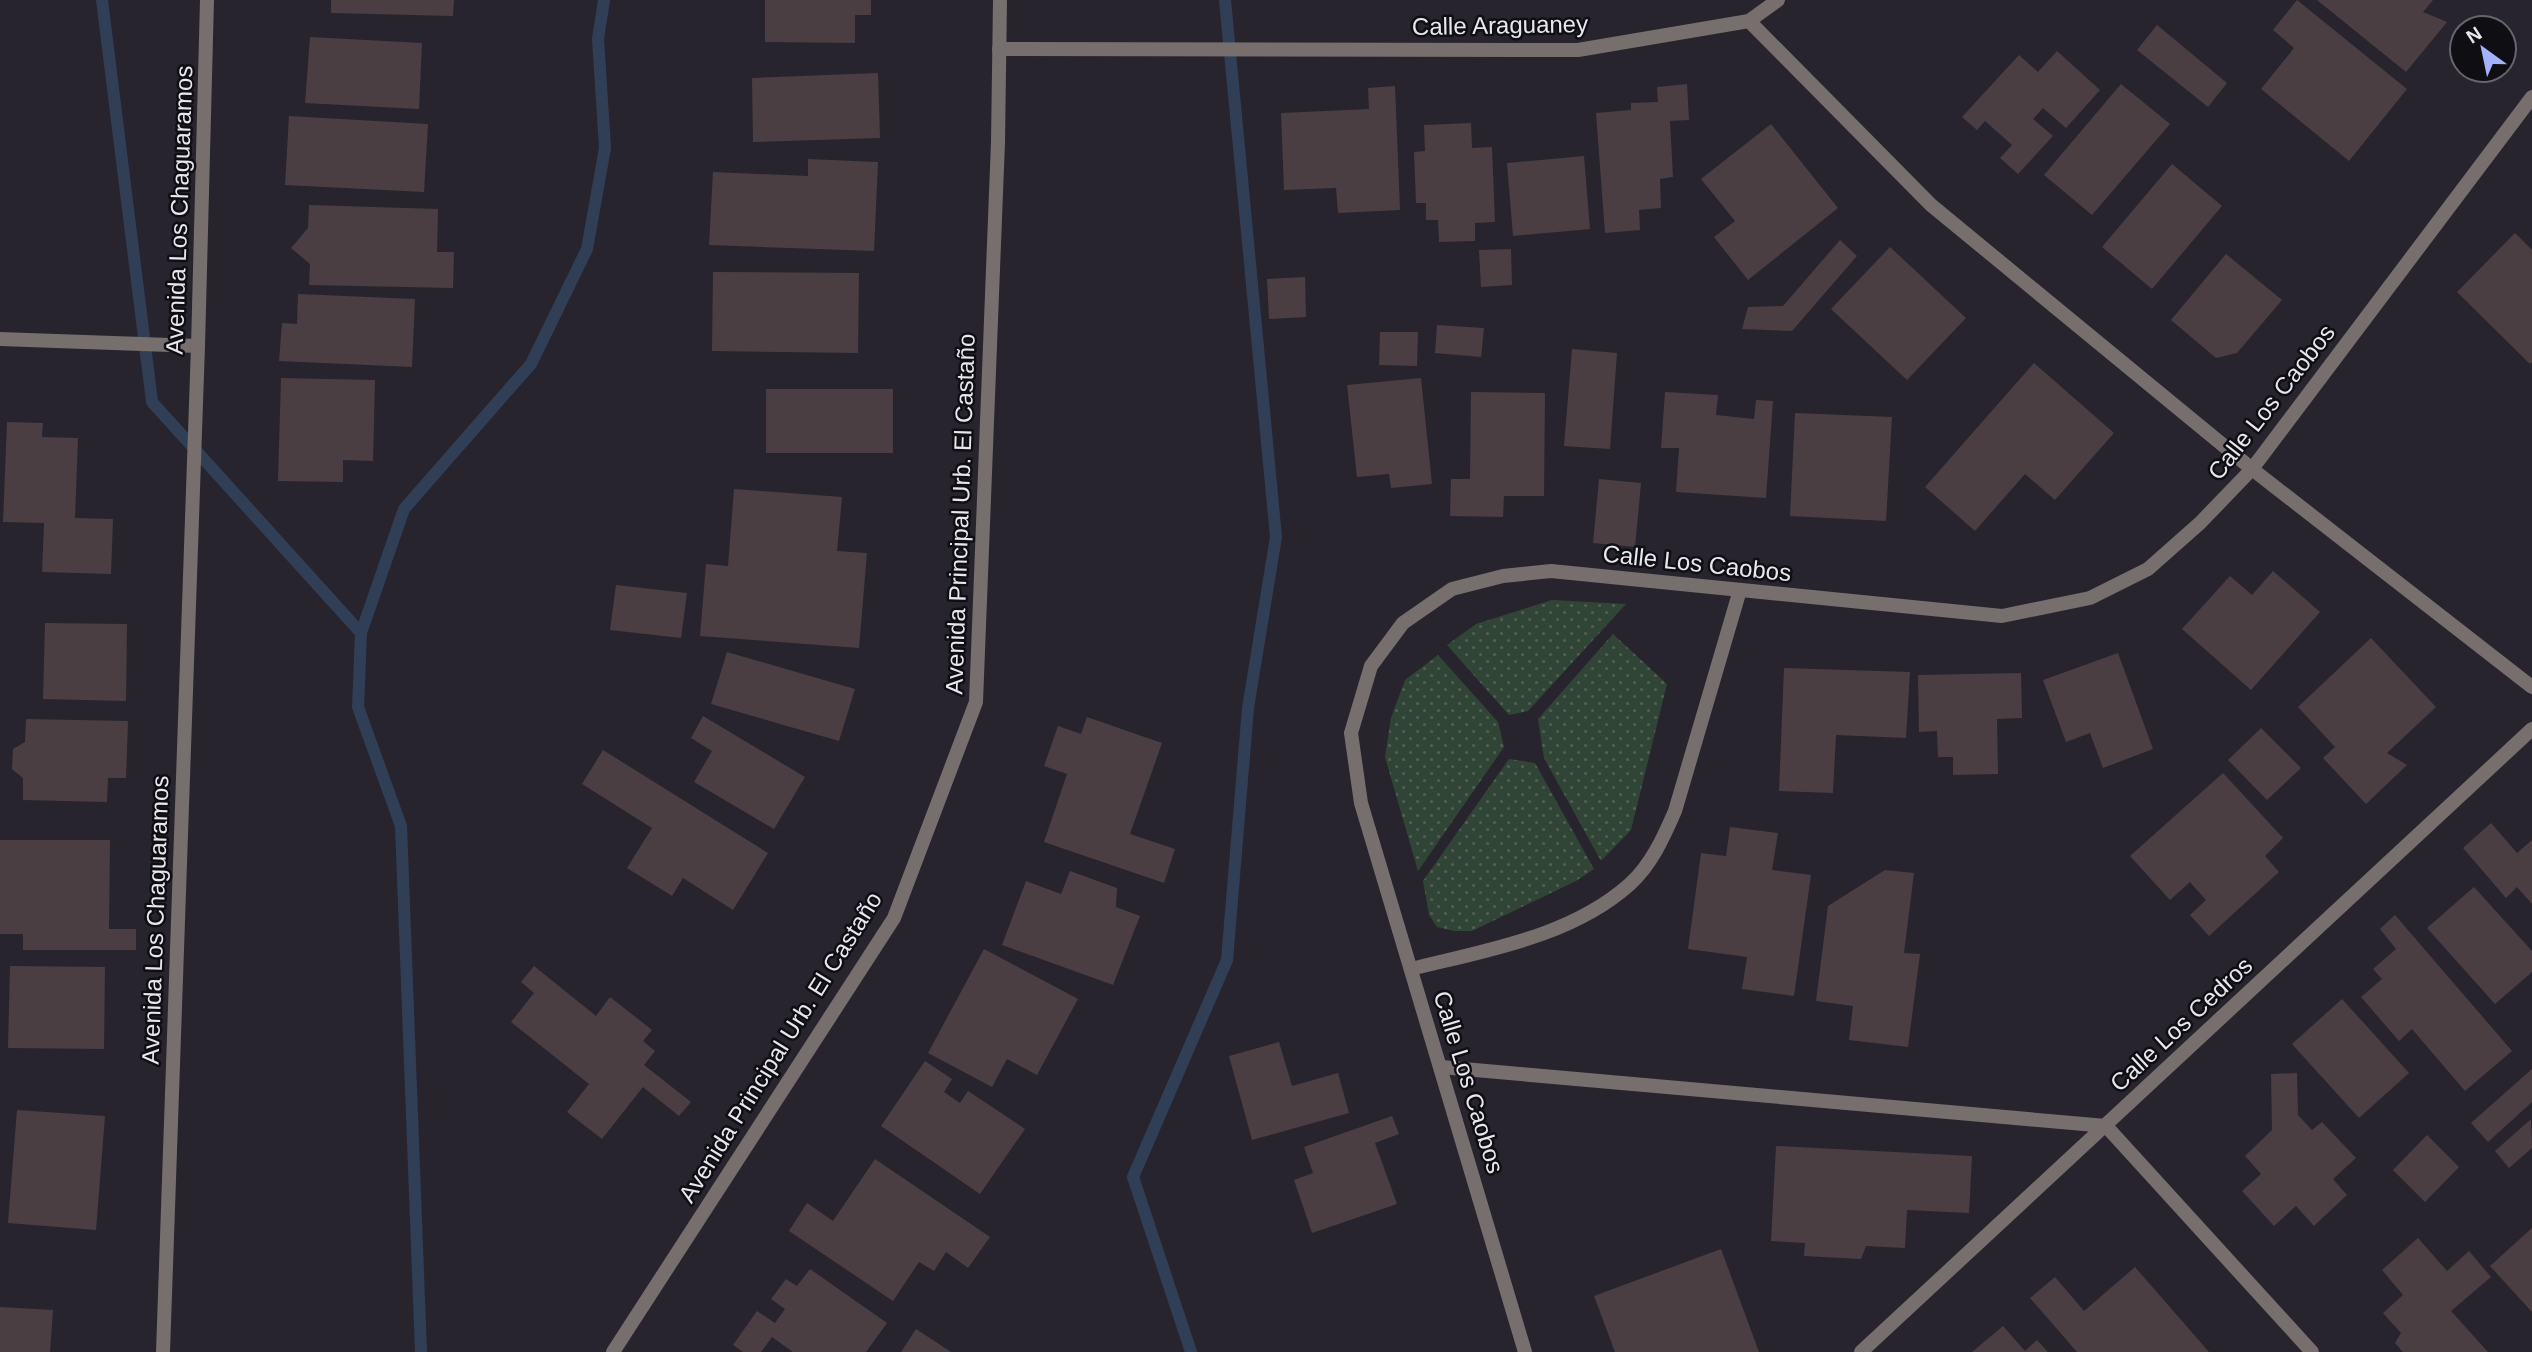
<svg xmlns="http://www.w3.org/2000/svg" width="2532" height="1352" viewBox="0 0 2532 1352" font-family="Arial,sans-serif">
<defs>
<pattern id="grass-dots" width="8" height="8" patternUnits="userSpaceOnUse" patternTransform="scale(1.75)"><rect width="8" height="8" fill="#314536"/><path d="M2 2h.1M6 6h.1" fill="none" stroke="#4f6053" stroke-width="1.8" stroke-linecap="round"/></pattern>
</defs>
<rect width="100%" height="100%" fill="#27242e"/>
<g fill="url(#grass-dots)">
<path d="M1552,600L1626,604L1528,711L1509,715L1447,645L1476,624Z"/>
<path d="M1613,634L1667,684L1631,830L1601,861L1544,758L1538,719Z"/>
<path d="M1438,655L1498,722L1504,747L1418,871L1385,757L1391,718L1405,680Z"/>
<path d="M1509,759L1535,763L1594,869L1576,881L1472,931H1454L1437,927L1429,915L1423,881Z"/>
</g>
<g fill="none" stroke-linecap="round" stroke-linejoin="round">
<g stroke="#313f56" stroke-width="12">
<path d="M102,0L152,402L361,633"/>
<path d="M421,1352L401,826L358,707L361,633L404,509L531,364L587,249L605,148L598,39L604,0"/>
<path d="M1191,1352L1133,1177L1227,960L1248,708L1276,537L1225,0"/>
</g>
</g>
<g fill="#4a3e43">
<path d="M331,0H454L453,16L331,13Z"/>
<path d="M765,0H871V15H855V43L765,42Z"/>
<path d="M2297,0L2407,89L2349,161L2261,89L2294,48L2273,30Z"/>
<path d="M2317,0H2433L2423,12L2447,22L2406,72Z"/>
<path d="M2157,25L2227,83L2208,107L2137,50Z"/>
<path d="M310,37L422,43L419,109L305,103Z"/>
<path d="M2057,51L2100,90L2066,128L2043,108L2033,119L2053,136L2018,174L2000,158L2012,145L1985,121L1977,130L1962,117L2019,55L2038,72Z"/>
<path d="M878,73L880,138L753,142L752,78Z"/>
<path d="M1687,84L1689,120L1670,121L1673,177L1660,179L1661,208L1639,210L1640,230L1605,233L1596,113L1631,110V103L1658,102L1657,87Z"/>
<path d="M2121,84L2170,124L2092,215L2044,175Z"/>
<path d="M1395,86L1400,210L1338,213L1336,188L1284,190L1281,113L1369,109L1368,88Z"/>
<path d="M289,116L428,124L424,192L285,185Z"/>
<path d="M1471,123L1472,148L1492,147L1495,222L1475,223V241L1439,242L1438,220H1426V203H1416L1414,152L1425,151L1424,125Z"/>
<path d="M1771,124L1838,208L1748,280L1714,237L1735,221L1701,179Z"/>
<path d="M1584,156L1590,229L1513,236L1507,163Z"/>
<path d="M808,159L878,162L874,251L709,245L713,172L808,176Z"/>
<path d="M2172,164L2222,206L2152,289L2102,247Z"/>
<path d="M309,205L438,209L437,252H454L453,288L309,285L310,264L291,248L308,228Z"/>
<path d="M2515,233L2532,250V362L2530,364L2457,292Z"/>
<path d="M1840,240L1857,256L1792,331L1742,329L1748,307L1783,306Z"/>
<path d="M1890,247L1966,318L1907,380L1831,309Z"/>
<path d="M1511,249L1512,285L1481,287L1479,250Z"/>
<path d="M2226,254L2282,300L2237,353L2216,358L2171,320Z"/>
<path d="M713,272L859,273L858,353L712,351Z"/>
<path d="M1305,277L1306,317L1269,319L1267,279Z"/>
<path d="M298,294L415,299L412,367L279,361L282,323L297,324Z"/>
<path d="M1437,325L1484,328L1481,357L1435,353Z"/>
<path d="M1380,332H1418L1417,366L1379,365Z"/>
<path d="M1572,349L1617,353L1610,449L1564,446Z"/>
<path d="M2034,363L2114,433L2055,500L2025,474L1975,531L1925,487Z"/>
<path d="M281,378L375,380L373,461L343,460V482L278,481Z"/>
<path d="M1421,378L1432,484L1391,488L1389,474L1357,477L1347,385Z"/>
<rect x="766" y="389" width="127" height="64"/>
<path d="M1471,392L1545,393L1544,496H1504L1503,517L1450,516L1451,479H1470Z"/>
<path d="M1665,392L1718,395L1716,415L1754,419L1756,400L1773,401L1766,498L1676,492L1679,448H1661Z"/>
<path d="M1795,413L1892,417L1886,521L1790,516Z"/>
<path d="M7,422L43,423L42,437L78,438L75,518L113,519L111,574L42,572L44,523L3,522Z"/>
<path d="M1599,479L1641,483L1635,547L1593,543Z"/>
<path d="M734,489L842,497L837,551L867,553L859,648L700,636L706,564L728,566Z"/>
<path d="M2273,571L2320,612L2251,690L2182,629L2230,576L2252,595Z"/>
<path d="M616,585L687,593L681,638L610,630Z"/>
<path d="M45,623L127,624L126,701L43,699Z"/>
<path d="M2371,638L2436,707L2387,753L2407,765L2366,804L2323,758L2335,747L2298,707Z"/>
<path d="M727,652L855,689L839,741L711,704Z"/>
<path d="M2118,653L2153,749L2103,768L2090,733L2066,742L2043,680Z"/>
<path d="M1784,668L1910,672L1906,738L1836,735L1833,793L1779,791Z"/>
<path d="M2021,673L2022,718L1997,719L1998,774L1953,775V757H1938L1937,731L1919,732L1918,675Z"/>
<path d="M703,716L805,777L774,829L694,782L712,751L691,738Z"/>
<path d="M1087,717L1162,743L1130,834L1175,849L1164,883L1044,842L1067,774L1044,766L1058,726L1081,734Z"/>
<path d="M26,719L128,721L126,778H108L107,802L23,800V778L12,769L13,749L25,742Z"/>
<path d="M2261,728L2301,768L2267,800L2228,760Z"/>
<path d="M603,750L768,853L733,910L683,878L672,896L627,868L652,828L582,784Z"/>
<path d="M2223,773L2283,838L2265,856L2279,872L2209,936L2190,915L2206,900L2190,882L2170,900L2130,856Z"/>
<path d="M2491,823L2517,853L2532,840V904L2517,887L2506,898L2463,848Z"/>
<path d="M1730,827L1778,833L1772,870L1811,875L1794,996L1742,989L1747,957L1688,949L1701,853L1726,856Z"/>
<path d="M0,840H110L109,929H136V950H23V934H0Z"/>
<path d="M1885,870L1914,873L1904,953L1920,954L1908,1047L1849,1040L1853,1006L1816,1001L1828,906Z"/>
<path d="M1070,871L1117,888L1116,907L1140,916L1113,985L1002,945L1026,881L1061,894Z"/>
<path d="M2474,887L2532,951V972L2495,1004L2427,928Z"/>
<path d="M2395,915L2512,1051L2465,1091L2412,1029L2399,1041L2361,997L2382,979L2373,969L2396,949L2380,929Z"/>
<path d="M984,949L1078,999L1037,1075L1007,1059L992,1087L928,1053Z"/>
<path d="M10,966L105,967L104,1049L8,1048Z"/>
<path d="M534,966L596,1016L610,997L652,1030L643,1041L655,1051L644,1065L691,1102L679,1116L643,1087L602,1139L567,1112L589,1084L511,1022L534,993L521,982Z"/>
<path d="M2342,999L2409,1073L2359,1118L2292,1044Z"/>
<path d="M1279,1042L1292,1086L1338,1073L1349,1113L1252,1140L1229,1056Z"/>
<path d="M925,1061L952,1079L944,1092L960,1103L968,1091L1025,1129L980,1194L881,1126Z"/>
<path d="M2532,1069V1102L2488,1142L2471,1123Z"/>
<path d="M2297,1073L2298,1115L2312,1130L2322,1122L2356,1158L2333,1179L2347,1195L2314,1226L2296,1206L2274,1226L2242,1191L2261,1174L2245,1156L2272,1130L2271,1074Z"/>
<path d="M17,1110L105,1116L96,1230L8,1223Z"/>
<path d="M1392,1116L1399,1134L1375,1143L1397,1204L1312,1233L1294,1180L1313,1173L1304,1147Z"/>
<path d="M2531,1119L2532,1148L2509,1168L2495,1151Z"/>
<path d="M2427,1135L2459,1167L2425,1202L2393,1170Z"/>
<path d="M1776,1146L1972,1156L1969,1213L1907,1210L1905,1248L1866,1246L1861,1259L1804,1256L1805,1243L1771,1241Z"/>
<path d="M875,1159L990,1237L968,1268L946,1252L934,1271L919,1262L893,1301L789,1231L807,1203L833,1221Z"/>
<path d="M2532,1228V1312L2490,1266Z"/>
<path d="M2418,1238L2447,1271L2469,1251L2491,1277L2451,1311L2488,1352H2403L2395,1343L2401,1333L2383,1313L2403,1295L2382,1270Z"/>
<path d="M1721,1249L1759,1352H1615L1594,1296Z"/>
<path d="M2135,1267L2209,1352H2077L2030,1298L2055,1277L2084,1311Z"/>
<path d="M810,1269L887,1323L866,1352H793L772,1337L761,1352H743L733,1345L757,1311L775,1323L785,1309L771,1299L786,1279L797,1286Z"/>
<path d="M0,1307L53,1310L50,1352H0Z"/>
<path d="M2003,1326L2025,1351L2037,1340L2048,1352H1972Z"/>
<path d="M916,1329L951,1352H901Z"/>
</g>
<g fill="none" stroke-linecap="round" stroke-linejoin="round">
<g stroke="#766f6e" stroke-width="14">
<path d="M1749,21L1931,205L2252,469L2532,687"/>
<path d="M999,49L1578,50L1749,21L1778,0"/>
<path d="M0,339L198,346"/>
<path d="M1411,969C1486,950 1571,937 1630,884C1652,864 1664,836 1675,811L1740,590"/>
<path d="M1441,1067L2106,1126L2312,1352"/>
<path d="M163,1352L198,346L207,0"/>
<path d="M613,1352L894,918L976,702L998,142L1000,0"/>
<path d="M1525,1352L1361,803L1351,733L1371,666L1403,623L1452,589L1503,576L1551,571L2002,616L2090,598L2148,569L2200,523L2252,469L2532,97"/>
<path d="M1861,1352L2532,729"/>
</g>
</g>
<g text-anchor="middle" dominant-baseline="central" stroke-width="5" stroke-linejoin="round" paint-order="stroke">
<g font-size="24" fill="#e8e7ee" stroke="#0f0e13">
<text transform="translate(1500 25) rotate(-1)">Calle Araguaney</text>
<text transform="translate(179 210) rotate(-88)">Avenida Los Chaguaramos</text>
<text transform="translate(2271 402) rotate(-52)">Calle Los Caobos</text>
<text transform="translate(960 514) rotate(-88)">Avenida Principal Urb. El Castaño</text>
<text transform="translate(1697 563) rotate(6)">Calle Los Caobos</text>
<text transform="translate(155 920) rotate(-88)">Avenida Los Chaguaramos</text>
<text transform="translate(2181 1024) rotate(-43)">Calle Los Cedros</text>
<text transform="translate(780 1047) rotate(-58)">Avenida Principal Urb. El Castaño</text>
<text transform="translate(1469 1082) rotate(73)">Calle Los Caobos</text>
</g>
</g>
<g transform="translate(2483 49) rotate(327)"><circle r="33" fill="#0f0e13" stroke="#66656b" stroke-width="2"/>
<path d="M0-5L12 26L0 18L-12 26Z" fill="#a3b2fd"/>
<text y="-10" font-size="19" font-weight="bold" text-anchor="middle" fill="#e8e7ee">N</text>
</g>
</svg>
